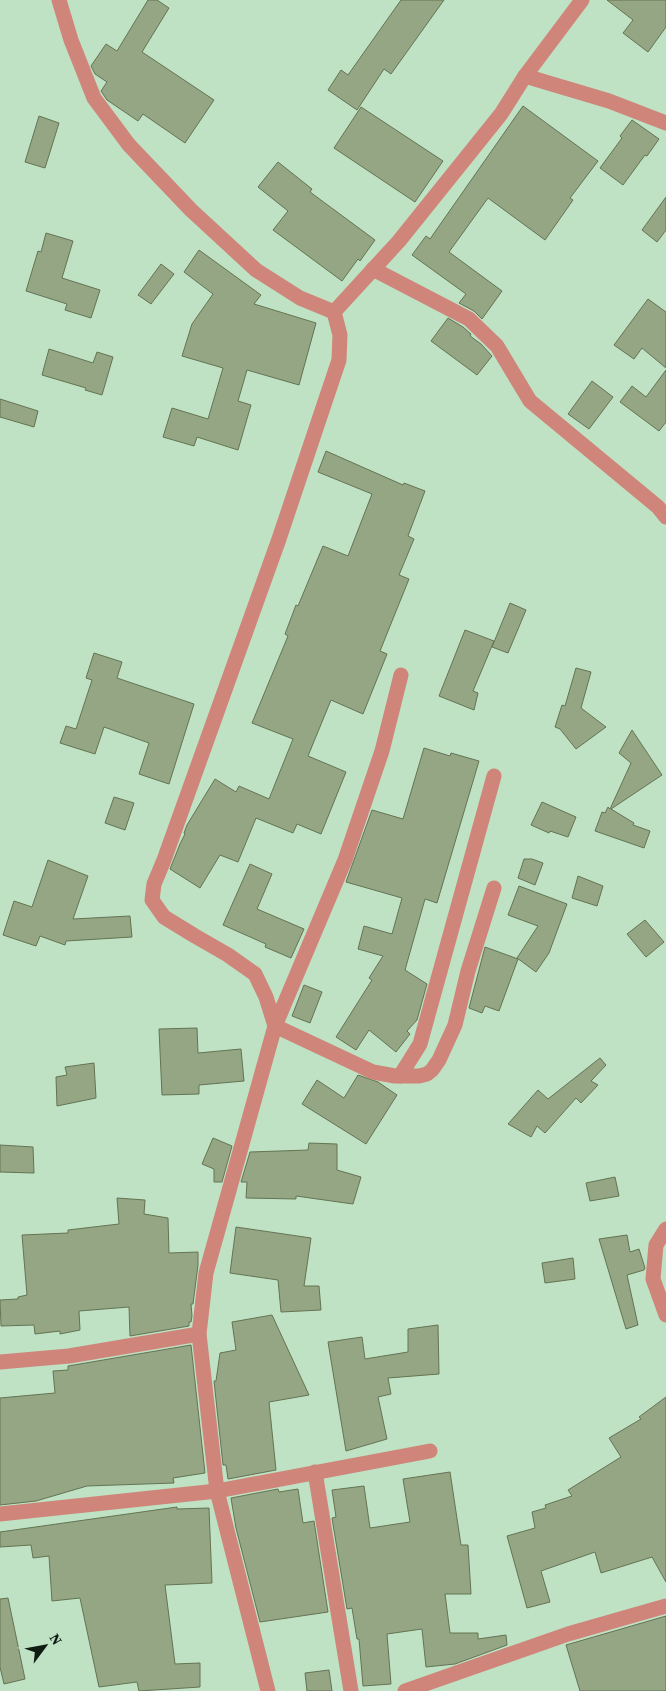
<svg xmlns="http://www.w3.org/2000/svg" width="666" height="1691" viewBox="0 0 666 1691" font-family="'Source Serif 4',serif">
<rect width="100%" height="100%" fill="#bfe1c4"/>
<g fill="#94a683" stroke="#647453">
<path d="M148,0H157L169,8L142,52L214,100L185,143L143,114L138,121L107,100L101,91L107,82L95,74L91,66L106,44L117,51Z"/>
<path d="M401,0H444L391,74L384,69L357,110L328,90L341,70L348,75Z"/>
<path d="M607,0H666V27L648,52L623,33L633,20Z"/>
<path d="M523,106L598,161L570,198L573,200L545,240L488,198L449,252L502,291L482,319L474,311L459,303L466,294L412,255L426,236L430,239Z"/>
<path d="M361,107L443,161L415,202L334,148Z"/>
<path d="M39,116L59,123L45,168L25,162Z"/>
<path d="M632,120L659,139L647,156L645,155L623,185L600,168L622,138L620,136Z"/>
<path d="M278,162L312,189L310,192L375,240L360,261L358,259L342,281L273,230L288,211L258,187Z"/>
<path d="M666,197V230L657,242L642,230Z"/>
<path d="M46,233L73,241L62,278L100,290L91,318L65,310L67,304L26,291L38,251L41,252Z"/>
<path d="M199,250L261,295L254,304L316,323L299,385L247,370L238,401L251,405L238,450L197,437L194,446L163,437L172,408L208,419L223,368L182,356L192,324L213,294L184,272Z"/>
<path d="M161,264L174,274L151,304L138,295Z"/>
<path d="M648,299L666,312V368L642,348L634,359L614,345Z"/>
<path d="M448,318L463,327L471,334L470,336L481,344L492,356L477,375L431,341Z"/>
<path d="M49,349L93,363L97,352L113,357L102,395L85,390L86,388L42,375Z"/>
<path d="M666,370V422L659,431L620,402L632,386L646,397Z"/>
<path d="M592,381L613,397L589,429L568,414Z"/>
<path d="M0,399L38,411L34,427L0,417Z"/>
<path d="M326,451L403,485L404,483L425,491L408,536L414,539L399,575L409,579L380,651L387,654L363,714L331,700L308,756L346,772L321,834L297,824L293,833L256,818L238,862L220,855L200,888L170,869L180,844L185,834L184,833L187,825L215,779L236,792L239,786L269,799L293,739L252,723L288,636L285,634L296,605L298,606L323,546L348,556L372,494L318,472Z"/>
<path d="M510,603L526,610L508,653L492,647Z"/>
<path d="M465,630L494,641L473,691L478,693L474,710L439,696Z"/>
<path d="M94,653L122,662L117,678L194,704L169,784L139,774L149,743L104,727L95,754L60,743L66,726L76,729L92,680L86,678Z"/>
<path d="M576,668L591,672L581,708L606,727L576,749L560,729L555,727L562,705L565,706Z"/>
<path d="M632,730L662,775L611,809L634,823L633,825L650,831L644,848L595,831L602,812L605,813L608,807L610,809L631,763L619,753Z"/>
<path d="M424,748L450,756L451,753L479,761L437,903L425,899L405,970L427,984L417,1020L407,1031L410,1034L396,1052L369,1030L356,1050L336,1037L372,980L369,978L383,956L358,949L364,926L392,934L402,898L346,882L372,810L403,819Z"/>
<path d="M114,797L134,803L125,830L105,823Z"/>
<path d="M542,802L576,817L568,837L550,831L549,833L531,825Z"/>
<path d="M524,859H532L543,863L535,885L518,878Z"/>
<path d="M48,860L88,876L73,919L130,916L132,937L66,941L65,945L40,936L36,946L3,935L14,901L32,907Z"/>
<path d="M250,864L272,874L257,909L304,929L291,958L265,947L266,944L223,925Z"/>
<path d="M578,876L603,886L597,906L572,898Z"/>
<path d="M519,886L567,904L549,953L536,972L517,958L538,926L508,915Z"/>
<path d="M645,920L664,942L646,957L627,934Z"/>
<path d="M485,947L518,959L499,1011L485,1006L482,1013L469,1008Z"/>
<path d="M304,985L322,992L310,1023L292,1016Z"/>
<path d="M197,1028L198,1053L241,1049L244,1081L199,1085V1094L162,1095L159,1029Z"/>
<path d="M600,1058L606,1065L591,1081L598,1085L581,1103L576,1098L545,1133L537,1126L531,1137L508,1124L538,1090L548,1099Z"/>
<path d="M94,1063L96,1098L57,1106L56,1077L67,1075L65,1067Z"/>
<path d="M358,1075L378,1082L397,1095L366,1144L302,1104L317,1080L344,1098Z"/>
<path d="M213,1138L232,1146L222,1182H214V1169L202,1164Z"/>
<path d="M309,1143L337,1144V1170L361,1177L353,1204L296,1196V1199L246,1198L247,1182H241L250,1152L308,1150Z"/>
<path d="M0,1145L33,1147L34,1173L0,1172Z"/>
<path d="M615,1177L619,1196L590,1201L586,1183Z"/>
<path d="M117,1198L145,1200L144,1214L168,1218L169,1253L198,1252V1265L193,1304H191L192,1316L191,1322H189V1326L130,1336L129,1307L79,1311L80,1330L60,1334V1331L35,1334L34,1325L1,1326L0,1300L18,1299V1297L27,1295L22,1235L68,1233V1230L119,1224Z"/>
<path d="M236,1227L311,1238L304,1286H319L321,1310L281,1312L278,1280L230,1273Z"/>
<path d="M627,1235L630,1252L639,1249L645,1268L644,1270L627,1275L638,1325L626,1329L599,1239Z"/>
<path d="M573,1258L575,1279L545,1283L542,1263Z"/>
<path d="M272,1315L309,1395L269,1402L276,1470L228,1479L226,1465H223L214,1381H216L220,1353L236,1350L232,1322Z"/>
<path d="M438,1325L439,1374L388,1378L391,1394L378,1397L387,1439L346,1451L328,1342L362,1337L365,1359L408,1352V1329Z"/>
<path d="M191,1345L205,1473L173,1478L174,1483L87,1486L36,1501L0,1505V1398L55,1393L53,1371L68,1370V1366Z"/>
<path d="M666,1397V1582L652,1557L601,1573L595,1552L541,1571L550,1602L527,1608L507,1536L535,1528L532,1512L546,1508L545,1505L572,1496L568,1490L621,1457L609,1438L641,1419L639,1417Z"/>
<path d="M450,1472L461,1545H468L471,1594H445L450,1633H478V1639L506,1635L507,1645L455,1664L426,1667L422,1629L387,1634L391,1684L363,1686L359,1639H357L352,1608L347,1609L332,1518L336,1517L332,1490L364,1486L370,1528L410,1522L403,1479Z"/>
<path d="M278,1489L279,1492L298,1489L303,1523L314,1521L328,1612L260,1622L236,1528L231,1498Z"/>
<path d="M177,1507V1509L209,1508L212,1583L165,1585L175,1664L200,1663V1687L139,1691L137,1682L99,1687L80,1598L52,1601L49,1556L33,1558L31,1545L0,1547V1532Z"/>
<path d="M8,1598L25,1679L4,1684L0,1667V1599Z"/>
<path d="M666,1616V1691H580L566,1645Z"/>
<path d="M329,1670L332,1691H307L305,1673Z"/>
</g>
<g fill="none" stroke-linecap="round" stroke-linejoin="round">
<g stroke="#cf8579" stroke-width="15">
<path d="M59,0L71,40L94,98L129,145L191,210L256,270L300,298L334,312"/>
<path d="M525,76L609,101L666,123"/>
<path d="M373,269L469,319L497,346L530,401L658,507L666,517"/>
<path d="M334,312L340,335L339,360L279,539L164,860L154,884L152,900L164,917L195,936L228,955L255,974L266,997L275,1026L373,1072L395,1076H419L427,1074L432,1070L439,1060L455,1025L468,971L494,888"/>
<path d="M334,312L399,241L501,114L525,76L582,0"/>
<path d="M400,1076L420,1044L494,776"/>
<path d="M666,1229L656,1245L653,1279L666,1315"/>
<path d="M0,1362L69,1356L199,1334"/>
<path d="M315,1472L351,1691"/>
<path d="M0,1514L217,1491L430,1451"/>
<path d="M268,1691L217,1491L199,1334L206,1273L275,1026L345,860L382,751L401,675"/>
<path d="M405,1691L568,1634L666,1606"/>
</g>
</g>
<g transform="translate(45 1646) rotate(58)" stroke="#bfe1c4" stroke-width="4" paint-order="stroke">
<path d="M0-4L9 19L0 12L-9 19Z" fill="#101c12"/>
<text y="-8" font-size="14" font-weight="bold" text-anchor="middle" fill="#101c12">N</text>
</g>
</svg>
